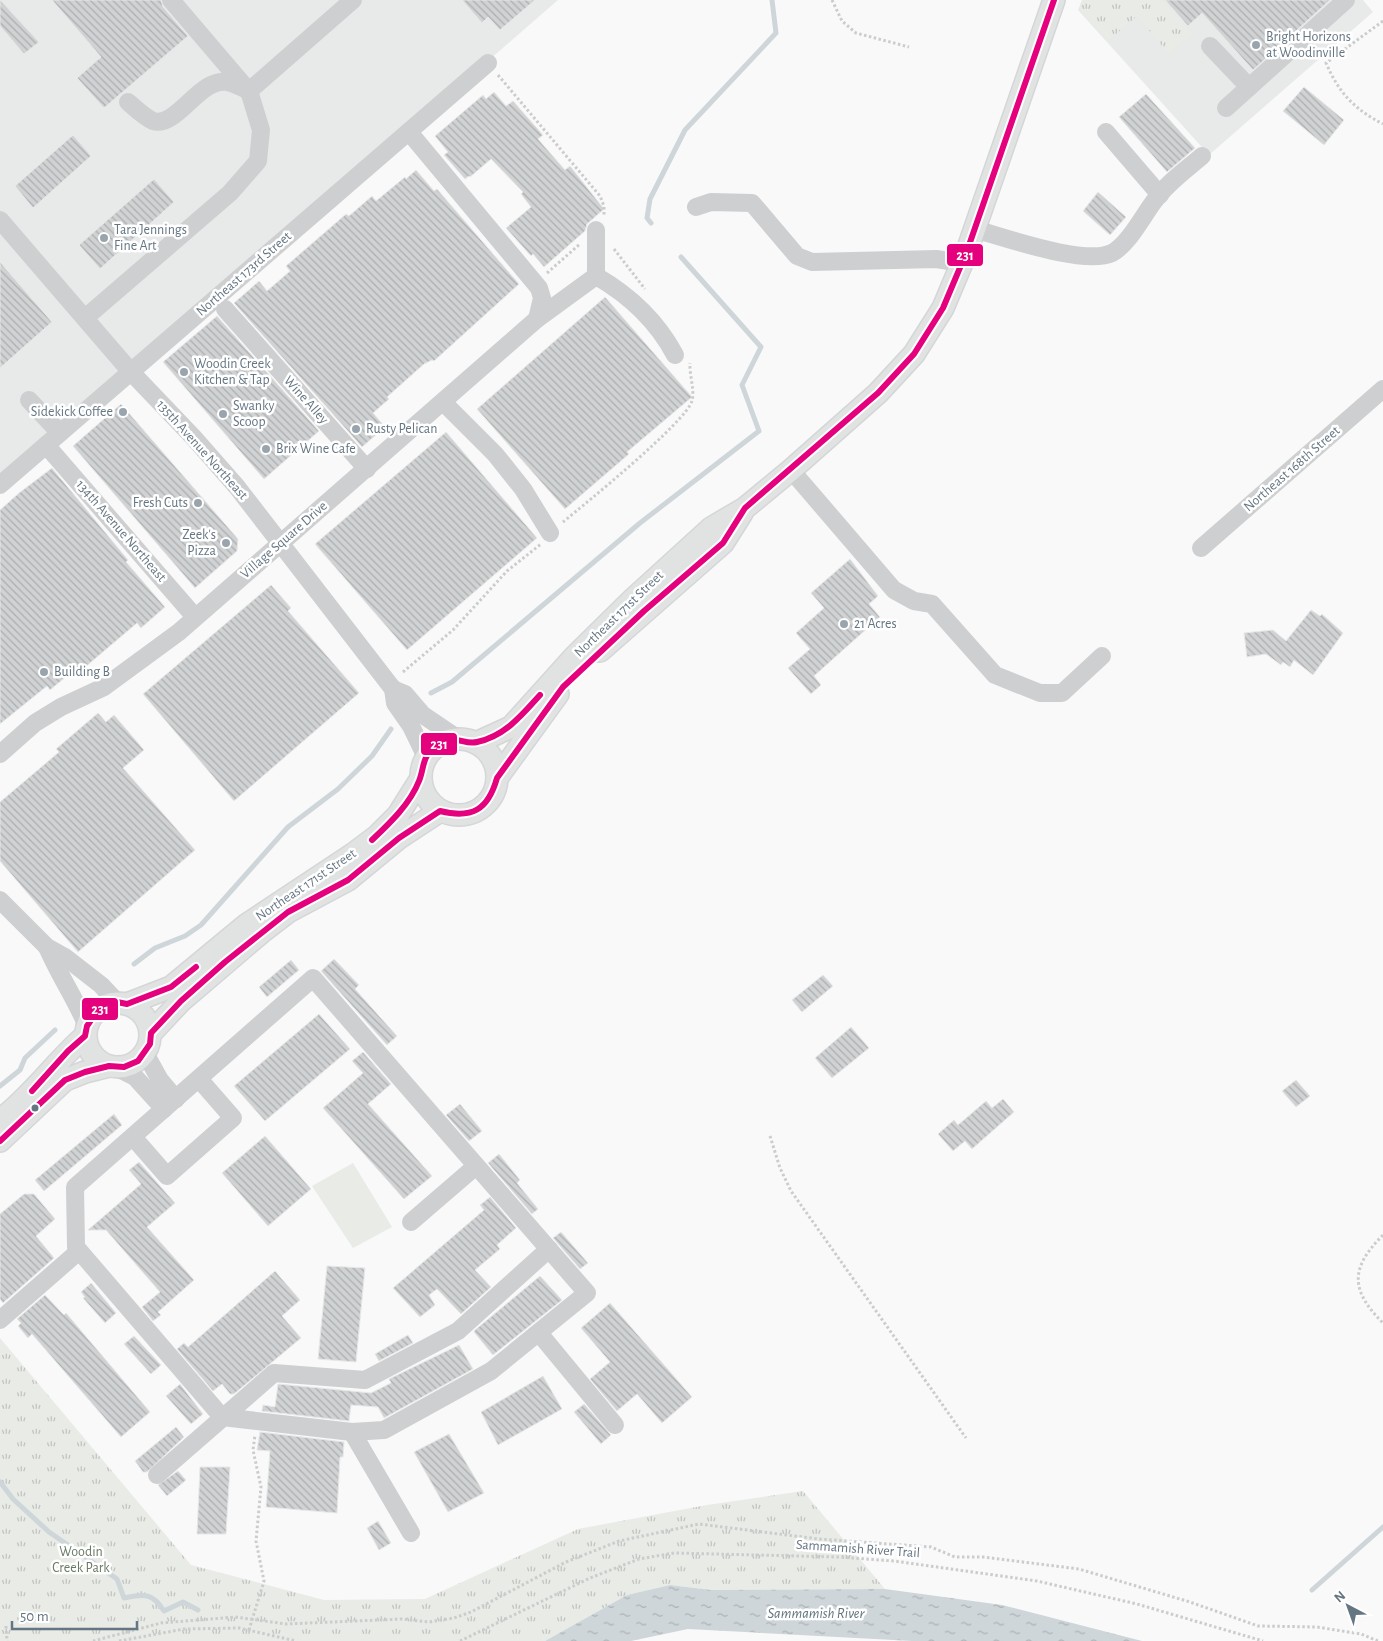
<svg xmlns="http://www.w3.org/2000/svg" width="1383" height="1641" viewBox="0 0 1383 1641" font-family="'Alegreya Sans',sans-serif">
<defs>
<pattern id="park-tufts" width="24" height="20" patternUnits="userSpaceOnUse" patternTransform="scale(1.25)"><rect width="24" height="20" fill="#e8ebe6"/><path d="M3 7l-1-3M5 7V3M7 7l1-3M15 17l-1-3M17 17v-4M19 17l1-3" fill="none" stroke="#c0c3c0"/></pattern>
<pattern id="water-ripples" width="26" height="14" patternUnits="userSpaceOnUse" patternTransform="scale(1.25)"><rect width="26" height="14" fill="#ced6d9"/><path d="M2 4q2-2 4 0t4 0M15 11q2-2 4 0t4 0" fill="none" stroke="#abb2b5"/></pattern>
<pattern id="building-back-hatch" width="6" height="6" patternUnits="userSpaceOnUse" patternTransform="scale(1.25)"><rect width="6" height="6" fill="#d0d2d3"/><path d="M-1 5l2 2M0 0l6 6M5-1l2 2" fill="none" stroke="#acafb1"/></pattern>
</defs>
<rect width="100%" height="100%" fill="#f9f9f9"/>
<g fill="#e8e9e9">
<path d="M0,0H558L0,485Z"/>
<path d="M1082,0H1363L1373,12L1209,155L1078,10Z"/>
</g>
<path fill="#e8ebe6" d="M353,1163L392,1227L353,1248L312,1186Z"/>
<g fill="url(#park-tufts)">
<path d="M1083,0H1162L1192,34L1169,54L1137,16L1108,41L1080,10Z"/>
<path d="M0,1338L191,1565L324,1600L425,1599L578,1529L707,1505L803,1491L885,1589L711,1590L670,1585L627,1595L545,1641H0Z"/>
</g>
<path fill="url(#water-ripples)" d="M670,1585L711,1590L885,1589L1002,1605L1142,1641H912L688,1629L631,1641H545L627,1595Z"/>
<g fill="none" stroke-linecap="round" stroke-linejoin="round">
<g stroke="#ced6d9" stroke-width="5">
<path d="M651,223L647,218L650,199L685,130L776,33L772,0"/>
<path d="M431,693L452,682L640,523L759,431L742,385L761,347L681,257"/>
<path d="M134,964L155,948L185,936L201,925L288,827L338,789L372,756L391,729"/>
<path d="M0,1086L20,1070L25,1058L55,1030"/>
<path d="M0,1482L13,1499L49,1532L117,1579L124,1598C144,1594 152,1592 164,1611L183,1602L198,1610"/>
<path d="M1312,1590L1383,1527"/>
</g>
</g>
<g fill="url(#building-back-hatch)" stroke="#e8e8e8">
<path d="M0,0L39,42L24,54L0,26Z"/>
<path d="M52,0H161L163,7L188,36L104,108L77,78L101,57Z"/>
<path d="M462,0H535L500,30L488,17L482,23Z"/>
<path d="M1165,0H1330L1253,70L1202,13L1188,26Z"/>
<path d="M1304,87L1344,120L1324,145L1283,111Z"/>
<path d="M494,92L506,106L513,101L543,135L538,139L565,170L570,166L604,209L587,224L585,231L544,267L533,254L531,256L506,228L531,207L521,194L523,192L491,159L470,177L469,176L465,179L444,155L448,152L435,136L483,95L486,99Z"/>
<path d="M1146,94L1195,148L1167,172L1119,117Z"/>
<path d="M73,135L91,156L33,208L15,186Z"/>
<path d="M416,170L434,191L437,189L519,284L434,361L432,360L424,364L387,397L389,399L373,413L385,427L362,447L234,303L259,281L267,291L290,271L286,266L346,214L349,216L372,196L376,201L405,177L406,179Z"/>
<path d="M154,179L174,202L100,269L79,245Z"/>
<path d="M1098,192L1126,217L1110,235L1083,211Z"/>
<path d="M0,262L52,322L0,368Z"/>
<path d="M605,297L692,397L627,452L629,454L565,509L477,409Z"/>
<path d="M217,316L319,431L264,479L163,362Z"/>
<path d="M121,404L238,539L237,551L195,588L73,446Z"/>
<path d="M446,432L537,538L407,650L315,544Z"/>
<path d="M52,468L128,560L126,562L165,607L141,628L137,623L77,674L73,671L50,690L47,686L0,724V510L19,493Z"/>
<path d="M850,559L878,596L869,604L880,617L814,676L821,685L811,694L788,668L810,649L796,633L824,608L811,593Z"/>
<path d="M271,585L291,608L288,611L359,693L234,801L143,694Z"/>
<path d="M1311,610L1320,616L1322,614L1343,633L1313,675L1294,660L1290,667L1283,662L1281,665L1266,654L1247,657L1244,633L1273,630L1286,641Z"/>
<path d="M98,713L106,722L114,715L144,750L123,768L195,850L78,952L0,861V802L59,752L56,749Z"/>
<path d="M334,959L359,985L355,989L397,1036L387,1045L321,971Z"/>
<path d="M291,960L299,970L267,997L259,987Z"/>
<path d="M823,975L833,986L802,1012L792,1000Z"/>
<path d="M319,1014L350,1049L265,1121L234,1086Z"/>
<path d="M851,1027L869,1048L832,1078L815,1058Z"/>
<path d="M363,1052L391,1084L368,1104L432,1176L404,1199L323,1108L363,1073L352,1061Z"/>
<path d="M1296,1080L1310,1096L1296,1107L1282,1091Z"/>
<path d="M1003,1099L1014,1112L972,1149L965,1141L953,1151L938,1134L954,1120L958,1125L986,1101L992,1108Z"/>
<path d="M460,1104L482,1131L469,1141L446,1115Z"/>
<path d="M114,1114L122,1125L44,1191L35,1180Z"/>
<path d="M265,1136L311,1189L268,1226L222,1173Z"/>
<path d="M499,1154L520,1180L517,1183L538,1209L532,1214L488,1163Z"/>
<path d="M139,1162L175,1203L147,1227L194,1280L158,1312L161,1315L153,1321L142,1307L160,1292L106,1230H88L141,1184L129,1170Z"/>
<path d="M24,1194H34L55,1219L36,1236L54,1258L3,1303L0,1299V1214Z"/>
<path d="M490,1197L516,1228L497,1245L500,1249L475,1270L491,1287L461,1314L437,1289L429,1295L435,1305L420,1317L393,1288L484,1210L480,1205Z"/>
<path d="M561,1232L588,1263L580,1269L553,1238Z"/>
<path d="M327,1266L365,1268L356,1362L318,1359Z"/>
<path d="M275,1271L300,1300L282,1316L301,1338L234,1394H230L222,1384L213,1391L177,1349L184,1343L188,1347Z"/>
<path d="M540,1276L562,1300L493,1355L474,1332L475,1330Z"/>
<path d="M91,1283L116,1313L105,1323L83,1298L85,1297L81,1292Z"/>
<path d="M45,1295L64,1315L66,1313L150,1412L121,1437L32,1334L28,1338L18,1326L21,1323L17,1319Z"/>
<path d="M610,1303L692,1397L662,1423L637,1394L617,1411L590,1379L610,1362L581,1328Z"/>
<path d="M408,1335L413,1343L379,1361L375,1354Z"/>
<path d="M134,1336L161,1365L151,1374L124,1344Z"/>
<path d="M459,1345L473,1369L384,1418L378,1407L351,1405L349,1421L262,1411L263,1405L275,1407L278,1384L371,1393L391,1383L389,1379Z"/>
<path d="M543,1376L562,1409L498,1445L481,1412Z"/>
<path d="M180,1384L203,1414L191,1424L166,1396Z"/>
<path d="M584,1404L611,1435L601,1444L574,1412Z"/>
<path d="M176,1427L184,1437L147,1472H143L135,1461Z"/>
<path d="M260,1432L344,1442L343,1457H340L337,1513L266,1507L270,1451L257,1450Z"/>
<path d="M449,1434L484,1493L448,1512L414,1452Z"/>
<path d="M200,1467H230L226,1534H197Z"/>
<path d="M178,1471L186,1480L167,1496L158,1485Z"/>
<path d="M378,1521L391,1543L379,1550L367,1528Z"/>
</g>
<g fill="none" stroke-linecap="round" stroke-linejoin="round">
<defs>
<g id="major">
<path d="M600,651L723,543L742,513"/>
<circle cx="459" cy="777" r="38"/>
<path d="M476,743L511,727L575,656L633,599L711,528L745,508L791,470L878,393L914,354L943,308L967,251L1054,0"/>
<path d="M497,778L558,694"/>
<circle cx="118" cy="1035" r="32"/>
<path d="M127,1004L171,987L246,925L353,854L377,836L398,815L420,780"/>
<path d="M151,1033L181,1001L262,932L288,912L348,880L399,838L440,811"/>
<path d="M0,1120C32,1096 55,1062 85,1036"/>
<path d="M0,1141L65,1080L85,1072L109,1066"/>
</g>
</defs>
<use href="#major" stroke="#d5d6d7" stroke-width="24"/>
<g stroke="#cbcccd" stroke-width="3" stroke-dasharray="2.5 2.5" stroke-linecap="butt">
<path d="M832,0L842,21L856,33L909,47"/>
<path d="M1383,21L1326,63C1339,93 1354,109 1383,124"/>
<path d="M498,75L600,196L604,206V216"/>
<path d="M614,249L645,289"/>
<path d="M547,273L580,244"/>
<path d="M563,522C586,503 685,423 692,401C695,390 689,374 690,363"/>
<path d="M403,672L453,630L507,571L541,544"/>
<path d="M770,1136L780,1168L791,1191L966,1438"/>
<path d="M1383,1235C1350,1268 1350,1290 1383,1323"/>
<path d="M6,1626L7,1641"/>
<path d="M249,1630L264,1581L256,1541L261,1487L253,1450L255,1435"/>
<path d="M93,1641L161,1623L235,1617L286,1624L402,1619L429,1622L454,1618L471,1612L566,1562L619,1541L699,1524L819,1539L931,1547L955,1557H983L1079,1569L1190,1602L1258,1626L1317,1627L1361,1634L1378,1641"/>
<path d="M119,1641L184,1629L239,1628L296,1641"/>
<path d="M460,1641L590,1578L639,1559L674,1553L839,1557L894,1561L1037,1581L1137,1604L1263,1641"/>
</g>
<g stroke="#cecfd0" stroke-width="18">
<path d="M171,0L247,89"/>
<path d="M1210,46L1249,87"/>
<path d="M128,102C135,108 144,117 153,121C176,129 200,77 227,82C235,83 242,88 249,91"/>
<path d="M1226,108L1346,0"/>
<path d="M1106,132L1160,195"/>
<path d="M696,207L711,202L752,203L797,256L812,262L936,259L962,263"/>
<path d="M0,220L131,372L194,438L237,487L393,689L395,703L411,726L426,757"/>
<path d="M974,229C1004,237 1084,266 1112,253C1129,244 1144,214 1155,200C1167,183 1187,169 1202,156"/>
<path d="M596,276V230"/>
<path d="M225,309L367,469"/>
<path d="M85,318L230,193L258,161L261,130L249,91L353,0"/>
<path d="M537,319L596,276C629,295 657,321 675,355"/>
<path d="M29,400L60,433"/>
<path d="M443,402L495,454L523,489L550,533"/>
<path d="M46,445L195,617"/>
<path d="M791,470L894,590L914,601L932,604L995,675L1040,693H1062L1102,656"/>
<path d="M0,485L488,63"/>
<path d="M1201,548L1383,389"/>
<path d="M393,689L405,694L423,715L457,738"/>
<path d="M0,754L35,723L61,707L104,687L179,632L537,319L542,298L539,288L409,132"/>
<path d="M0,900L47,947L65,957L101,985L117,1002"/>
<path d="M47,947C59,975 75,998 87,1026"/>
<path d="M313,978L587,1293L491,1371L384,1430L352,1432L222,1417L76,1247L75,1187Z"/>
<path d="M145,1053L160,1080L176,1099"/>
<path d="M115,1067L135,1077L164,1109"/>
<path d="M133,1137L167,1176L233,1118L199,1079"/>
<path d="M411,1222L476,1166"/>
<path d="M0,1320L79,1251"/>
<path d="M539,1333L615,1425"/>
<path d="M352,1432L411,1533"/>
<path d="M157,1475L274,1373L365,1380L458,1331L549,1249"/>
</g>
<use href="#major" stroke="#e1e2e2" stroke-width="21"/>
<defs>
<g id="bus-1">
<path d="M372,840C390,823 410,804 419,781C424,769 422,757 434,747C454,731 463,746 477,742C505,736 522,715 540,695"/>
<path d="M32,1091L68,1051L85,1036L87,1026L98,1010L117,1002L127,1004L171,987L196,967"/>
<path d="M0,1141L65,1080L85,1072L109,1066L124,1067L138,1061L150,1044L151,1033L181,1001L225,962L288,912L348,880L399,838L440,811C472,819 488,810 497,778L563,687L644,611L723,543L745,508L878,393L914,354L943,308L967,251L1054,0"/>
</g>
</defs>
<use href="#bus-1" stroke="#fff" stroke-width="10"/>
<use href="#bus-1" stroke="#e5007d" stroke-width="6"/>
</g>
<g fill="#99a4ac" stroke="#fff" stroke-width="2">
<circle cx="1256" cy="45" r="5"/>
<circle cx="104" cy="238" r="5"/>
<circle cx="184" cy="372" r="5"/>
<circle cx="123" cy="412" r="5"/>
<circle cx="223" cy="414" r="5"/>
<circle cx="356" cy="429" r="5"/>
<circle cx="266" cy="449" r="5"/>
<circle cx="198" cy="503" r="5"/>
<circle cx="226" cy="543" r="5"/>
<circle cx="844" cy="624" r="5"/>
<circle cx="44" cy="672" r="5"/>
</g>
<circle fill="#657683" stroke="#fff" stroke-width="2" cx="35" cy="1108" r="4.5"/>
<g text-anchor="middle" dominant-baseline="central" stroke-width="5" stroke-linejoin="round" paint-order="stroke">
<g font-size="14" fill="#657683" stroke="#fff" text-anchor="start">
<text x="1266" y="37">Bright Horizons<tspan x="1266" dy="16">at Woodinville</tspan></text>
<text x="114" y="230">Tara Jennings<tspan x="114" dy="16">Fine Art</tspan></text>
<text x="194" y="364">Woodin Creek<tspan x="194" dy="16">Kitchen &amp; Tap</tspan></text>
<text x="233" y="406">Swanky<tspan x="233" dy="16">Scoop</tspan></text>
<text x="113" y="412" text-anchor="end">Sidekick Coffee</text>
<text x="366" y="429">Rusty Pelican</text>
<text x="276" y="449">Brix Wine Cafe</text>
<text x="188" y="503" text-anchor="end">Fresh Cuts</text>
<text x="216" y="535" text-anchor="end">Zeek's<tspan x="216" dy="16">Pizza</tspan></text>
<text x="854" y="624">21 Acres</text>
<text x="54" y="672">Building B</text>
</g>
<g font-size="14" fill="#657683" stroke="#fff">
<text transform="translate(244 274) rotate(-41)">Northeast 173rd Street</text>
<text transform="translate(306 400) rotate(48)">Wine Alley</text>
<text transform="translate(202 450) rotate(48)">135th Avenue Northeast</text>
<text transform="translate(1292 469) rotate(-41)">Northeast 168th Street</text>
<text transform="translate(121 531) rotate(49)">134th Avenue Northeast</text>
<text transform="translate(284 540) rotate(-41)">Village Square Drive</text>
<text transform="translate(619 614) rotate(-44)">Northeast 171st Street</text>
<text transform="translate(306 885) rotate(-34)">Northeast 171st Street</text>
<text transform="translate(858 1549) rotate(4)">Sammamish River Trail</text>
</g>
<g font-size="14" fill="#687a64" stroke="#fff">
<text x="81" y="1552">Woodin<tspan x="81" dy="16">Creek Park</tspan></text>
</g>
<g font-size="15" font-style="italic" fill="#60757c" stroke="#fff">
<text x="816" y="1613">Sammamish River</text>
</g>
</g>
<g stroke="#fff" stroke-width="2">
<rect x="946" y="243" width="38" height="24" rx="5" fill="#e5007d"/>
<rect x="420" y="732" width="38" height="24" rx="5" fill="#e5007d"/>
<rect x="81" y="997" width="38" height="24" rx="5" fill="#e5007d"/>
</g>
<g font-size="14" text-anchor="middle" font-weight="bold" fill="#fff">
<text x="965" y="260">231</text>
<text x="439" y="749">231</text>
<text x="100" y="1014">231</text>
</g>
<g transform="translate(1348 1606) rotate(319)" stroke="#ffffff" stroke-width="4" paint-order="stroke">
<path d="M0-4L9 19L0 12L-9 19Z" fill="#657683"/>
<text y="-8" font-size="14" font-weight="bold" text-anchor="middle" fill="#657683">N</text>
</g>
<path d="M12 1621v8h125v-8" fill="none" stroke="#657683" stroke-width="2.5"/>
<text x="20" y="1621" font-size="15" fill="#657683" stroke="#ffffff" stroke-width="4" paint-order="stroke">50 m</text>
</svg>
